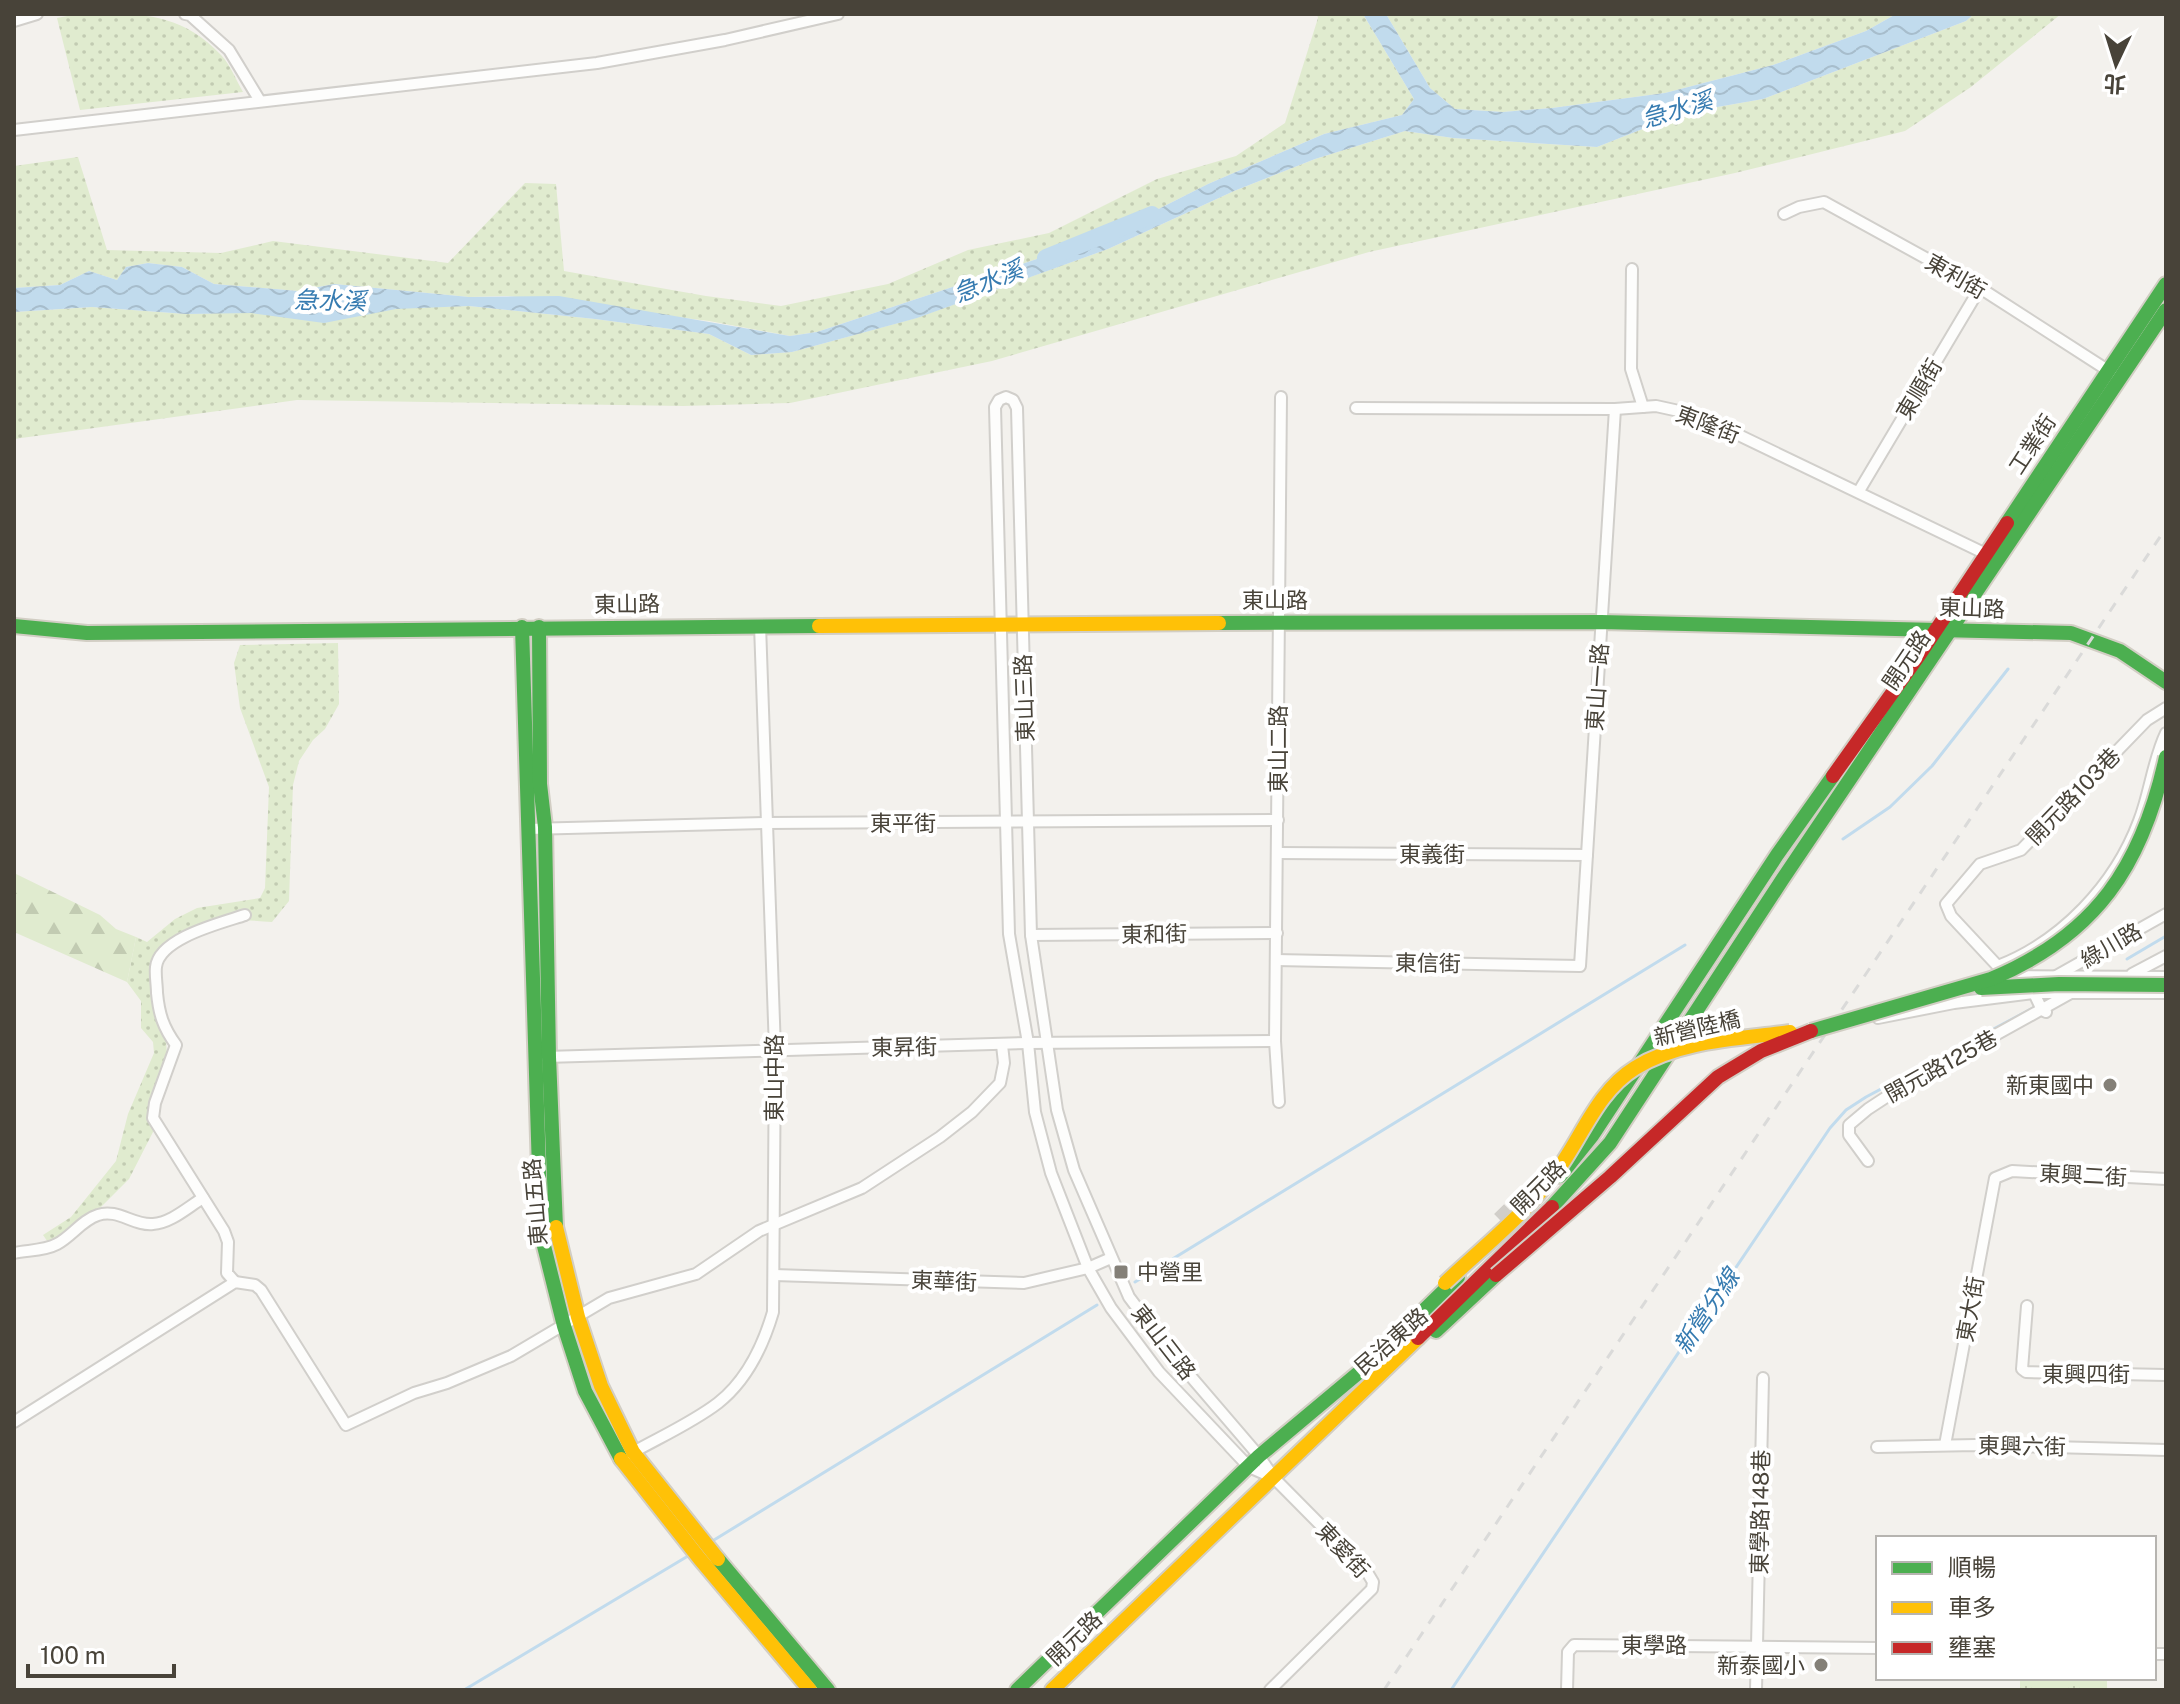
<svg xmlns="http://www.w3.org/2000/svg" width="2180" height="1704" viewBox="0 0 2180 1704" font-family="'Public Sans','Noto Sans TC',sans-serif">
<defs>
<pattern id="grass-dots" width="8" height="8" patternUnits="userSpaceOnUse" patternTransform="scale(2)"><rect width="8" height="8" fill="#e0ebcf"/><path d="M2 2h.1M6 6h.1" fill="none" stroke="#c2cbb2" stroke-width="1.8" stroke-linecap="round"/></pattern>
<pattern id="forest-firs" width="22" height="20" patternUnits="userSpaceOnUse" patternTransform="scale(2)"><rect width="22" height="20" fill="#e0ebcf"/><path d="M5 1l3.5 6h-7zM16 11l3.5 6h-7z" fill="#c2cbb2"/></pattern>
<pattern id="park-tufts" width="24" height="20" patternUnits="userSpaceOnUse" patternTransform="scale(2)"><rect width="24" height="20" fill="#e0ebcf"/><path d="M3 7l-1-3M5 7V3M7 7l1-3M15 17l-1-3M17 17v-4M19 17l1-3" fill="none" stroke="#c2cbb2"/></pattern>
<pattern id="water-waves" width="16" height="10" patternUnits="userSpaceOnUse" patternTransform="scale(2)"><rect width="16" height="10" fill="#c1dbed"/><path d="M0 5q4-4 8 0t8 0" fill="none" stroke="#a7bdcc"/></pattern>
</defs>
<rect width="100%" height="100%" fill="#f3f1ed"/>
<g fill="url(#grass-dots)">
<path d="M77,14C134,14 177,9 221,55C230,64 236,80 243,92L80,110L57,18Z"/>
<path d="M1317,14H1363L1414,99L1402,115L1324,134L1208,184L1103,237L817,332L790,336L709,321L507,296L469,297L334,284L298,291L214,284L182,267L148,263L126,267L117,280L89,271L60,285L14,288V166L78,157L107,250L221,253L273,241L448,263L525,183L556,184L564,271L706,296L781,306L888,284L968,250L1049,233L1157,179L1236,156L1285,123L1318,18Z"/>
<path d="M1386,14H1896L1866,31L1773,65L1665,93L1552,108L1503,112L1455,109L1430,88Z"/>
<path d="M1974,14H2061L1971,87L1905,131L1735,173L1369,252L992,361L790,403L683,406L297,400L14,439V312L92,307L186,314L469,306L595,319L709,334L751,355L792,352L916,318L1108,249L1234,191L1315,159L1405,131L1453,138L1597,147L1683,113L1763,99L1966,21Z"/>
<path d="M338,643L339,704L325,729L313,740L299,761L293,785L289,901L272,922C254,921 232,917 215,926C197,936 186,946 165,953L158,971L165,1021L168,1074L153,1132L129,1179L100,1208L93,1223L54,1251L43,1235L71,1217L116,1161L128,1114L154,1053L153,1042L141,1028V1001L127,982L136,937L147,942L175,919L197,908L260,898L265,888L269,787L240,708L234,663L240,645Z"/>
</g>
<path fill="url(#forest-firs)" d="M14,873L100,915L116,929L136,937L127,982L14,932Z"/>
<rect fill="url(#park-tufts)" x="2020" y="1678" width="87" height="12"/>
<path fill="url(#water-waves)" d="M1363,14H1386L1430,88L1455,109L1503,112L1552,108L1665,93L1773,65L1866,31L1896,14H1974L1966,21L1763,99L1683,113L1597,147L1453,138L1405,131L1315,159L1234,191L1108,249L917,318L792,352L751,355L709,334L595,319L469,306L396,309L324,323L251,313L186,314L92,307L14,312V288L60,285L89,271L117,280L126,267L148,263L182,267L214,284L298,291L334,284L469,297L559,296L790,336L817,332L1103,237L1208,184L1324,134L1402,115L1414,99Z"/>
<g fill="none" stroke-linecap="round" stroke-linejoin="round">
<g stroke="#c1dbed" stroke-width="3">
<path d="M1843,839L1890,807L1932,766L2008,669"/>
<path d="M2127,959L2166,936"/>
<path d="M1135,1282L1685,945"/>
<path d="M714,1540L1097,1305"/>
<path d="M464,1690L688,1556"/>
<path d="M1451,1690L1830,1128L1846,1110L1866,1097L2033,1008"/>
</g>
<path stroke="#c1dbed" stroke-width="18" d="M1046,258L1152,215"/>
<path stroke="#d1cec9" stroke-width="14" stroke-dasharray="14 7" stroke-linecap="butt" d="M1499,1219L1550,1169"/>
<defs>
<g id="street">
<path d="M185,14L190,15L229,50L260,101"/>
<path d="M14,21L37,14"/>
<path d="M14,130L597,63L725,40L838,14"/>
<path d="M1784,214L1799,207L1824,202L1980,288L2112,373"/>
<path d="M1632,269L1631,369L1643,407"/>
<path d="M1356,408L1615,409L1656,406L1697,415L1986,554"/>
<path d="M1859,491L1980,288"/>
<path d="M528,829L766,823L1278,820"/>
<path d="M1277,853L1587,855"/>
<path d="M1031,935L1277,933"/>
<path d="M1276,960L1580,966L1615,409"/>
<path d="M1998,966C2062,941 2115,885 2139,821C2150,793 2153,760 2166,733"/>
<path d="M2132,974L2166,956"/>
<path d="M2008,976L2166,977"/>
<path d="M2056,976L2166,914"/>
<path d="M2046,1012L2042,1010L2034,993L2007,976L1951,916L1946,904L1980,864L2021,850L2147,720L2166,708"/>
<path d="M1878,1018L1954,1003L2034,993H2166"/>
<path d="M545,1057L1028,1043L1275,1041"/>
<path d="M1279,1102L1275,1041L1281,397"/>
<path d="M1868,1161L1849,1135V1125L1868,1109L1900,1088L2071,993"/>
<path d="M14,1253C28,1250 44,1251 57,1244C72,1236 82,1220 98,1215C117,1208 134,1226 153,1224C171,1223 188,1207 203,1198"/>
<path d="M774,1275L1024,1283L1088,1268L1111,1258"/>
<path d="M235,1282L227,1273L228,1242L224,1231L153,1118L155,1103L176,1045C163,1027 159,1014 157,993C157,985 155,975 156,967C159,938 221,923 245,915"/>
<path d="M2027,1306L2022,1369L2026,1372L2166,1375"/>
<path d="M14,1422L235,1282L255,1285L261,1290L346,1425L414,1393L447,1383L511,1356L609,1298L696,1274L759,1231L862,1188L940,1137L972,1112L1000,1083L1004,1063L1002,1045"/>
<path d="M1945,1445L1995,1178L2012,1171L2166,1179"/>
<path d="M1877,1447L1975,1445L2166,1450"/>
<path d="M630,1454C658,1438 692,1423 718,1403C746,1381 763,1346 773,1312L775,1050L760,625"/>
<path d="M2154,1654H2166"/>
<path d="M1270,1690L1372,1589L1373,1582L1367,1572L1274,1478L1259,1456L1175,1358L1129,1297L1074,1170L1057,1110L1031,935L1017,408L1013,400L1006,397L999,400L995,407L1009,934L1028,1043L1035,1112L1051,1173L1088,1268L1111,1308L1159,1372L1249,1467L1274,1478"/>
<path d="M1567,1690L1568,1652L1574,1645L1878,1648"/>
<path d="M1756,1690L1763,1378"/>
</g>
<g id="fast">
<path d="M2007,523L2166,284"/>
<path d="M1219,623L1601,622L2071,633L2120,651L2166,682"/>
<path d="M14,626L87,633L819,626"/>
<path d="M522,627L541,1234L564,1326L585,1391L621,1459"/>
<path d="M539,627L540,784L545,827L549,1057L556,1227"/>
<path d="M1560,1176L1592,1136L1777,855L1833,776"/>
<path d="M1552,1207L1610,1143L1782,880L2166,310"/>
<path d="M1436,1331L1496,1275"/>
<path d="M718,1559L828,1690"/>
<path d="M1017,1690L1259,1456L1369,1364L1458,1277"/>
</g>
<g id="slow">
<path d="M819,626L1219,623"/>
<path d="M556,1227L578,1317L601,1386L633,1452L718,1559"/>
<path d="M621,1459L699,1558L810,1690"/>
<path d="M1052,1690L1418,1338"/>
</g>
<g id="jam">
<path d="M1833,776L1920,654L2007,523"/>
<path d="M1418,1338L1552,1207"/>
</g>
</defs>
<use href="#street" stroke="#d1cfcb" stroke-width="14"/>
<use href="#fast" stroke="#d2cec4" stroke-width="18"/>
<use href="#slow" stroke="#d2cec4" stroke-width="18"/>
<use href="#jam" stroke="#d2cec4" stroke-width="18"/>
<use href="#street" stroke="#fdfdfc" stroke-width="10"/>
<use href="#fast" stroke="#4caf50" stroke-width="14"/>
<use href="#slow" stroke="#ffc107" stroke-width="14"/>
<use href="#jam" stroke="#c62828" stroke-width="14"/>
<path stroke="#dadad9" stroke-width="3" stroke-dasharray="10 10" stroke-linecap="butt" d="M1384,1690L2166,528"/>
<defs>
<g id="fast-bridge">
<path d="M1981,988L2059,984L2166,985"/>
<path d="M1811,1031L1991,979C2096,935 2142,866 2166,757"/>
</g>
<path id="slow-bridge" d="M1445,1283C1482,1248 1523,1216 1554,1175C1581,1140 1596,1092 1635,1068C1680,1040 1739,1039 1790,1032"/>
<path id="jam-bridge" d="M1496,1275L1610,1177L1718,1077L1761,1051L1811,1031"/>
</defs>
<use href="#fast-bridge" stroke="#d2cec4" stroke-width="18" stroke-linecap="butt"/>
<use href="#slow-bridge" stroke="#d2cec4" stroke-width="18" stroke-linecap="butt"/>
<use href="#jam-bridge" stroke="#d2cec4" stroke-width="18" stroke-linecap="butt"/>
<use href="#fast-bridge" stroke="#4caf50" stroke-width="14"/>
<use href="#slow-bridge" stroke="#ffc107" stroke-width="14"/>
<use href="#jam-bridge" stroke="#c62828" stroke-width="14"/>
</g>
<g fill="#848078" stroke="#fff" stroke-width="3">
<circle cx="2110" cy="1085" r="8"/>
<rect x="1113" y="1264" width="16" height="16" rx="4"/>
<circle cx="1821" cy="1665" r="8"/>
</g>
<g text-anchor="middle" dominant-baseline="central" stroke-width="8" stroke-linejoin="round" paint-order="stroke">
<g font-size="22" fill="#484339" stroke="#fff">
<text transform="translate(1956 276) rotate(30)">東利街</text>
<text transform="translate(1919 389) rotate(-59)">東順街</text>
<text transform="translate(1708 424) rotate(21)">東隆街</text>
<text transform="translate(2032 444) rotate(-57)">工業街</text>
<text x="1275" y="600">東山路</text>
<text transform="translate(627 604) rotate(-1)">東山路</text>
<text transform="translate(1972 608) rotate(2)">東山路</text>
<text transform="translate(1906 660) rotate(-56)">開元路</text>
<text transform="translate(1597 687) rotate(-86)">東山一路</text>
<text transform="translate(1024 698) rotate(-92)">東山三路</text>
<text transform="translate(1278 749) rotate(-90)">東山二路</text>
<text transform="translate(2073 796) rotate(-46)">開元路103巷</text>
<text x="903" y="823">東平街</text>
<text x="1432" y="854">東義街</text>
<text transform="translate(1154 934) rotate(-1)">東和街</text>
<text transform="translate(2111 945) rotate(-30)">綠川路</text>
<text transform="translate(1428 963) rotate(1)">東信街</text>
<text transform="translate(1697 1028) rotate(-13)">新營陸橋</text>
<text transform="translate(904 1047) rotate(-1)">東昇街</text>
<text transform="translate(1941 1066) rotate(-29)">開元路125巷</text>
<text transform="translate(774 1078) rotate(-90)">東山中路</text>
<text transform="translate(2083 1175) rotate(3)">東興二街</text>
<text transform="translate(1538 1187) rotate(-45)">開元路</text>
<text transform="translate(535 1202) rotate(-95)">東山五路</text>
<text transform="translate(944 1281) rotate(2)">東華街</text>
<text transform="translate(1970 1309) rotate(-80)">東大街</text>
<text transform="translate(1391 1341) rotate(-41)">民治東路</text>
<text transform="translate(1164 1342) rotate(52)">東山三路</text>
<text x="2086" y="1374">東興四街</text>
<text transform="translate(2022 1446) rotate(1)">東興六街</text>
<text transform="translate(1760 1512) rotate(-89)">東學路148巷</text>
<text transform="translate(1343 1550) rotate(47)">東愛街</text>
<text transform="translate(1074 1638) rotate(-44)">開元路</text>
<text x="1654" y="1645">東學路</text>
</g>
<g font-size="22" fill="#484339" stroke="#fff" text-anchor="end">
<text x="2094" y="1085">新東國中</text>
<text x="1137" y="1272" text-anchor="start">中營里</text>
<text x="1805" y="1665">新泰國小</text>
</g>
<g font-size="24" font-style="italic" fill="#367bb0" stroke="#fff">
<text transform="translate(1677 109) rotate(-16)">急水溪</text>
<text transform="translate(988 281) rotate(-22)">急水溪</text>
<text transform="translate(330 300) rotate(1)">急水溪</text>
<text transform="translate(1706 1311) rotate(-56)">新營分線</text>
</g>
</g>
<rect width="2180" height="1704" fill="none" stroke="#484339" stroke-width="32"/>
<rect x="1876" y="1536" width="280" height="144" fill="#ffffff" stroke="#b6b4b0" stroke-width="2"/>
<rect x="1892" y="1562" width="40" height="12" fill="#4caf50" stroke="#b6b4b0" stroke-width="2"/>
<text x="1948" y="1576" font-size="24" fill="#484339">順暢</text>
<rect x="1892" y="1602" width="40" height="12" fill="#ffc107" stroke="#b6b4b0" stroke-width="2"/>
<text x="1948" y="1616" font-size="24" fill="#484339">車多</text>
<rect x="1892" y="1642" width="40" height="12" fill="#c62828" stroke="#b6b4b0" stroke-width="2"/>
<text x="1948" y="1656" font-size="24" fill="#484339">壅塞</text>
<g transform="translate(2116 64) rotate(184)" stroke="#ffffff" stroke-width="6" paint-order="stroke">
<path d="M0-6L14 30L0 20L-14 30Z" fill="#484339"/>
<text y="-12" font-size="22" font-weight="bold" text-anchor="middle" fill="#484339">北</text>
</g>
<path d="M28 1664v12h146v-12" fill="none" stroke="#484339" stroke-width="4"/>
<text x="40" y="1664" font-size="24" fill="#484339" stroke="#ffffff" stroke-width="6" paint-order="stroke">100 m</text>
</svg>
